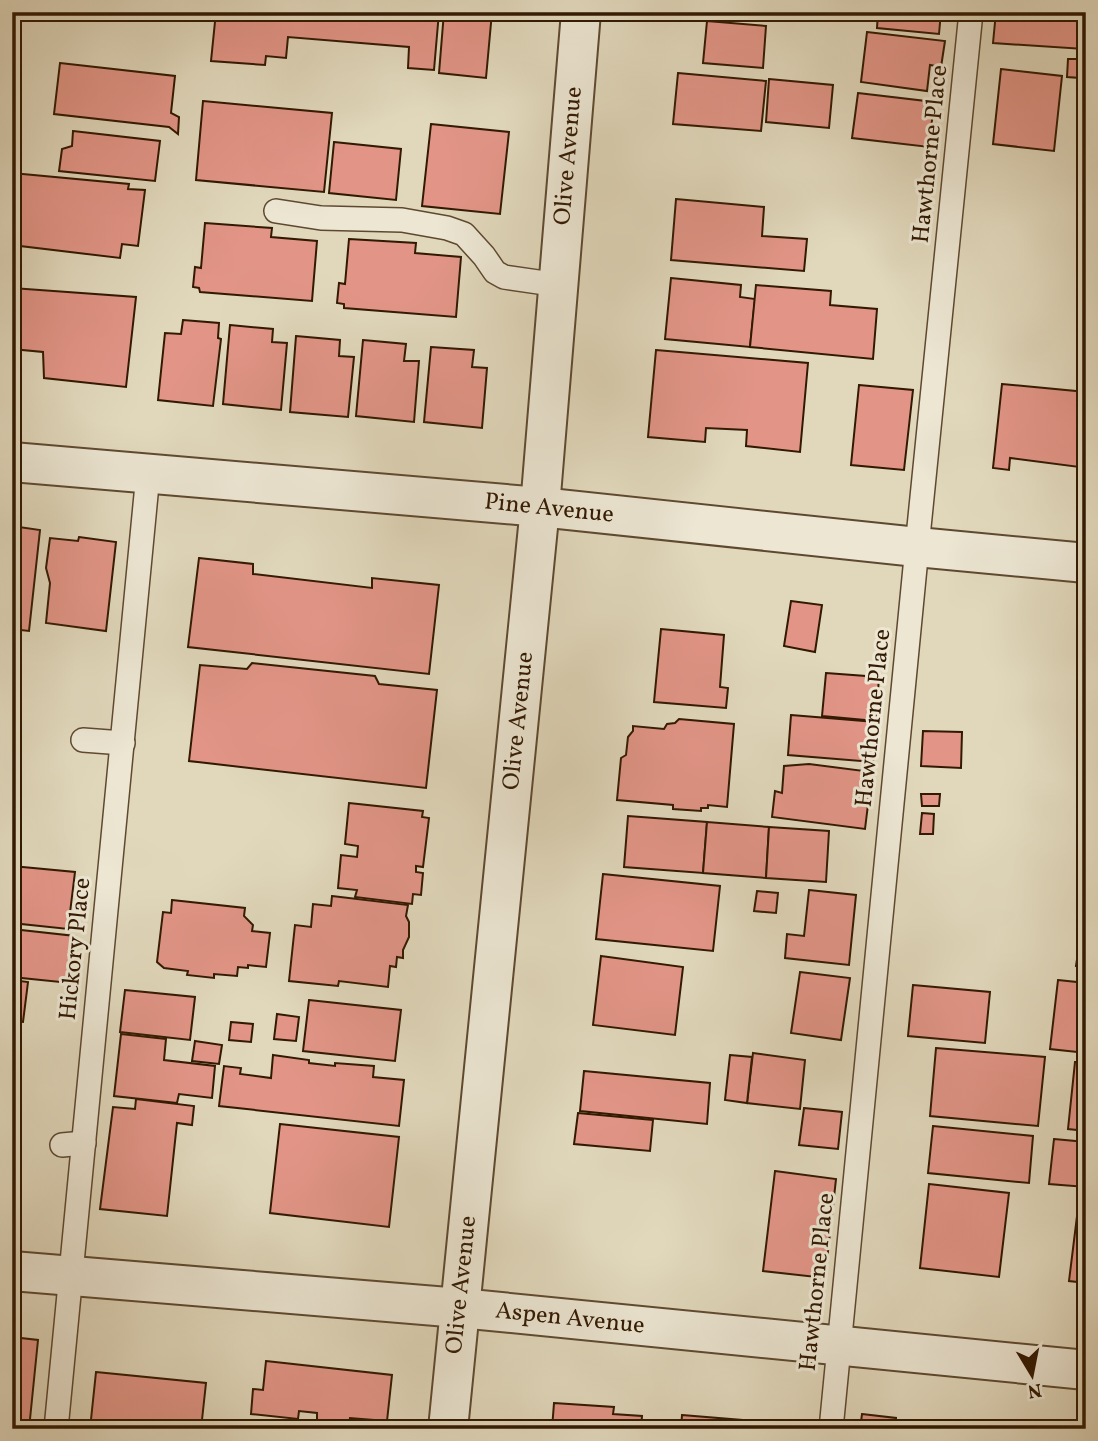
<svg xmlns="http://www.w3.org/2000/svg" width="1098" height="1441" viewBox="0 0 1098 1441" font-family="Vollkorn,serif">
<rect width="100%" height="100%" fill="#e1d8bc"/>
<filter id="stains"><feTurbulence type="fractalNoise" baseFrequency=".00286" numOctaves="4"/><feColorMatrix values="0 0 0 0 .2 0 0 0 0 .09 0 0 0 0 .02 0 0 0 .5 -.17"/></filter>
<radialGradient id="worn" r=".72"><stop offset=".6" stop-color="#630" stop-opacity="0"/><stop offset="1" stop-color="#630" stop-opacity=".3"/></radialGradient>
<g fill="#e29587" stroke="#321902" stroke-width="2">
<path d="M216,12H439L434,70L408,68L409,47L288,37L286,58L266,56L265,65L211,61Z"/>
<path d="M444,12H492L486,78L439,73Z"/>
<path d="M697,12H761V19L697,14Z"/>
<path d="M878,12H941L939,34L877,28Z"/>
<path d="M996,12H1086L1084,49L993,43Z"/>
<path d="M707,21L766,26L763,68L703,63Z"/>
<path d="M867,32L945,41L941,67L930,65L927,91L861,82Z"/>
<path d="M1080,57H1086V104H1078L1080,78L1067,77L1068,59H1080Z"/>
<path d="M60,63L175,76L171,113L179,117L178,134L169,127L54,114Z"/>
<path d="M1001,69L1062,76L1054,151L993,144Z"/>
<path d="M678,73L766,81L761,131L673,124Z"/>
<path d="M769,79L833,85L829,128L766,122Z"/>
<path d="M858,93L934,102L929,147L852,138Z"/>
<path d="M203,101L332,113L324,192L196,180Z"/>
<path d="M431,124L509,132L500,214L422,206Z"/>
<path d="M73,131L160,141L155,181L59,171L62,149L72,146Z"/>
<path d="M334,142L401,149L396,200L329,193Z"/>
<path d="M12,173L129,184L128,189L145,190L138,246L122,244L120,258L12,245Z"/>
<path d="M676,199L764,207L762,236L807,239L804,271L671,260Z"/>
<path d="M205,223L272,228L271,237L317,241L312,301L200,292L199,288L193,287L195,267L201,268Z"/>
<path d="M349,239L416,243L415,253L461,257L456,317L344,308V304L337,303L339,283L345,284Z"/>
<path d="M671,278L741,285L740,297L755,299L750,347L665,339Z"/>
<path d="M756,285L831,291L830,305L877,309L873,359L750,347Z"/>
<path d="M12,288L136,297L126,387L44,378L43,352L12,349Z"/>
<path d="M183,320L219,323L218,338L221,339L213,406L158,400L165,333L181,334Z"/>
<path d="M230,325L273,329L272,342L287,343L281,410L223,404Z"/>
<path d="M296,336L340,340L339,356L354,357L348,417L290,412Z"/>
<path d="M363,340L406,344L404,361H419L414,422L356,416Z"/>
<path d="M431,347L474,350L472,367L487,368L482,428L424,422Z"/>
<path d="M656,350L808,363L800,452L746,446L747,430L706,428L705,442L648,437Z"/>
<path d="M1002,384L1086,392V461H1080L1079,467L1010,458L1009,470L993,468Z"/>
<path d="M859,385L913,390L904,470L851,465Z"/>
<path d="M12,526L40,530L29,631L12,629Z"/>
<path d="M79,537L116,542L106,631L46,623L50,583L46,568L50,538L78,541Z"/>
<path d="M199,558L253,564V574L372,588V578L439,585L429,674L188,647Z"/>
<path d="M791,601L822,605L815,652L784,646Z"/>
<path d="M661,629L724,635L720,687L728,688L726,708L654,702Z"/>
<path d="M252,663L375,676L379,684L437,690L426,788L189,761L200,665L247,669Z"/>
<path d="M826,673L879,677L876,721L822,716Z"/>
<path d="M791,715L876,722L873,762L788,755Z"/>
<path d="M679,719L734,724L727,807L708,805V808H701V811L673,809V805L617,800L621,758L626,755L628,737L633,731V726L664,729L667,724L675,723Z"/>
<path d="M923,731L962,732L961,768L921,766Z"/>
<path d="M809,764L872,772L865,829L772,817L775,791L782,793L784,766Z"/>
<path d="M921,794H940L939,806H922Z"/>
<path d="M349,803L423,811L422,817L429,818L423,867L416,866V872L423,873L421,895L413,894L412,904L355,897L357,890L338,888L341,855L357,857L358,846L345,844Z"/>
<path d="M922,813L934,814L933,834H920Z"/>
<path d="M628,816L707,822L703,873L624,867Z"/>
<path d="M707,822L769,827L766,878L703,873Z"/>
<path d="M769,827L829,831L826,882L766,878Z"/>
<path d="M12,866L75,872L68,929L12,923Z"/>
<path d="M603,874L720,886L713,951L596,939Z"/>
<path d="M809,890L856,895L849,965L785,958L787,934L804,936Z"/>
<path d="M757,891L778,893L776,913L754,911Z"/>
<path d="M332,896L408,905L406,916L409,922V937L403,950V958L397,957L396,967L390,966L388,987L339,981L338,986L289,981L295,925L311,927L313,904L331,906Z"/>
<path d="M172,900L245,908L244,916L253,925L252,931L270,933L266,967L248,965V968L238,967L237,976L214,974V978L187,975L188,971L164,968L157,962L163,912L171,913Z"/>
<path d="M1086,913V972L1079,971V967L1076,966L1079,946L1081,947Z"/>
<path d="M12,929L75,936L70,983L12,977Z"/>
<path d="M601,956L683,967L675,1035L593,1025Z"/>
<path d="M800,972L850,978L841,1040L791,1033Z"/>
<path d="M12,980L28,982L23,1022L12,1021Z"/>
<path d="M1058,980L1086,983V1053L1050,1049Z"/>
<path d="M913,985L990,992L985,1043L908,1036Z"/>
<path d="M125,990L195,997L190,1040L120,1032Z"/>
<path d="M309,1000L401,1010L395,1061L303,1051Z"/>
<path d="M277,1014L299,1017L296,1041L274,1039Z"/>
<path d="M231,1022L253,1024L251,1042L229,1040Z"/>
<path d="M121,1034L166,1039L164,1060L215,1066L212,1098L179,1094L177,1103L114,1096Z"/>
<path d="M195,1041L222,1045L219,1064L192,1061Z"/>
<path d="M936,1048L1045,1057L1038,1126L930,1116Z"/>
<path d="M753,1053L805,1060L800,1109L747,1103Z"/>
<path d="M273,1055L309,1060V1063L335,1066V1063L374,1066L373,1077L404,1080L399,1126L219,1106L224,1066L241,1068L240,1074L271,1078Z"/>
<path d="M730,1055L752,1057L747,1103L725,1100Z"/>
<path d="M1075,1062H1086V1131L1068,1129Z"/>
<path d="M584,1071L710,1083L707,1124L580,1111Z"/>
<path d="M136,1099L194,1106L192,1125L177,1123L167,1216L100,1209L113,1107L135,1109Z"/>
<path d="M804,1108L842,1112L838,1149L799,1145Z"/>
<path d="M578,1113L653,1120L650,1151L574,1144Z"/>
<path d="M280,1124L399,1137L389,1227L270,1213Z"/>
<path d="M933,1126L1033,1136L1029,1183L928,1173Z"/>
<path d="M1054,1139L1086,1142V1187L1049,1184Z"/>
<path d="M775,1171L836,1179L825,1278L763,1271Z"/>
<path d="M929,1184L1009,1193L999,1277L920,1268Z"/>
<path d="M1079,1200L1086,1201V1283L1069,1281Z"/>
<path d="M12,1337L38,1340L29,1429H12Z"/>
<path d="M266,1361L392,1375L387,1421L350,1418L349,1424L317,1421V1413L299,1411L298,1419L251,1414L253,1389L263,1390Z"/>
<path d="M96,1372L206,1383L201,1429H90Z"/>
<path d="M554,1403L614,1407L613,1414L642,1416L641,1429H552Z"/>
<path d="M862,1414L896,1418L895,1429H860Z"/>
<path d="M682,1415L742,1420L741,1426L769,1429H681Z"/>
<path d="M216,1422L244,1426L243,1429H215Z"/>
</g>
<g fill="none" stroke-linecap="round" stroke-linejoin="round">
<defs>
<g id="lane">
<path d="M276,211L321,218L402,220L447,228L464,234L484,256L495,272L504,277L559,285"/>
<path d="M83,740L123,743"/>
<path d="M62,1145L84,1143"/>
<path d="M56,1429L148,474"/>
<path d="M831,1429L917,547L971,12"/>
</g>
<g id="street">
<path d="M12,462L540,507L917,547L1086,563"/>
<path d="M12,1271L460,1308L1086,1370"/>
<path d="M448,1429L540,507L581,12"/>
</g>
</defs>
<use href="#lane" stroke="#5e4930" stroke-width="26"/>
<use href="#street" stroke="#5e4930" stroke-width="42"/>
<use href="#lane" stroke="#ece6d3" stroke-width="23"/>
<use href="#street" stroke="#ece6d3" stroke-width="38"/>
</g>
<g text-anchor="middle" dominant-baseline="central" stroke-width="6" stroke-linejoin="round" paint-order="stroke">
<g font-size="24" fill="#321902" stroke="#ece6d3">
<text transform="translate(931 154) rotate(-84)">Hawthorne Place</text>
<text transform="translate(569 156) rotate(-85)">Olive Avenue</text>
<text transform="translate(549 509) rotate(6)">Pine Avenue</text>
<text transform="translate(874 718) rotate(-84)">Hawthorne Place</text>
<text transform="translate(519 721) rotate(-84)">Olive Avenue</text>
<text transform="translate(76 949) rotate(-84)">Hickory Place</text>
<text transform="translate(818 1282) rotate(-84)">Hawthorne Place</text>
<text transform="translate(462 1285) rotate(-84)">Olive Avenue</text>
<text transform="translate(570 1319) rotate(6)">Aspen Avenue</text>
</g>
</g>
<rect width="1098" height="1441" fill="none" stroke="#e1d8bc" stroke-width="42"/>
<rect x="14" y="14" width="1070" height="1413" fill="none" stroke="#321902" stroke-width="3.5"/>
<rect x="21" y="21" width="1056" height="1399" fill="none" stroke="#321902" stroke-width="2"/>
<g transform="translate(1032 1375) rotate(170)" stroke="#ece6d3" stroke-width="5" paint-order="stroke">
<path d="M0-5L12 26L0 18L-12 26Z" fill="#321902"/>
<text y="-10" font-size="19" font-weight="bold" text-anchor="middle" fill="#321902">N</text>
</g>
<rect width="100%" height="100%" filter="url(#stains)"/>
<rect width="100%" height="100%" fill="url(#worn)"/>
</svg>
